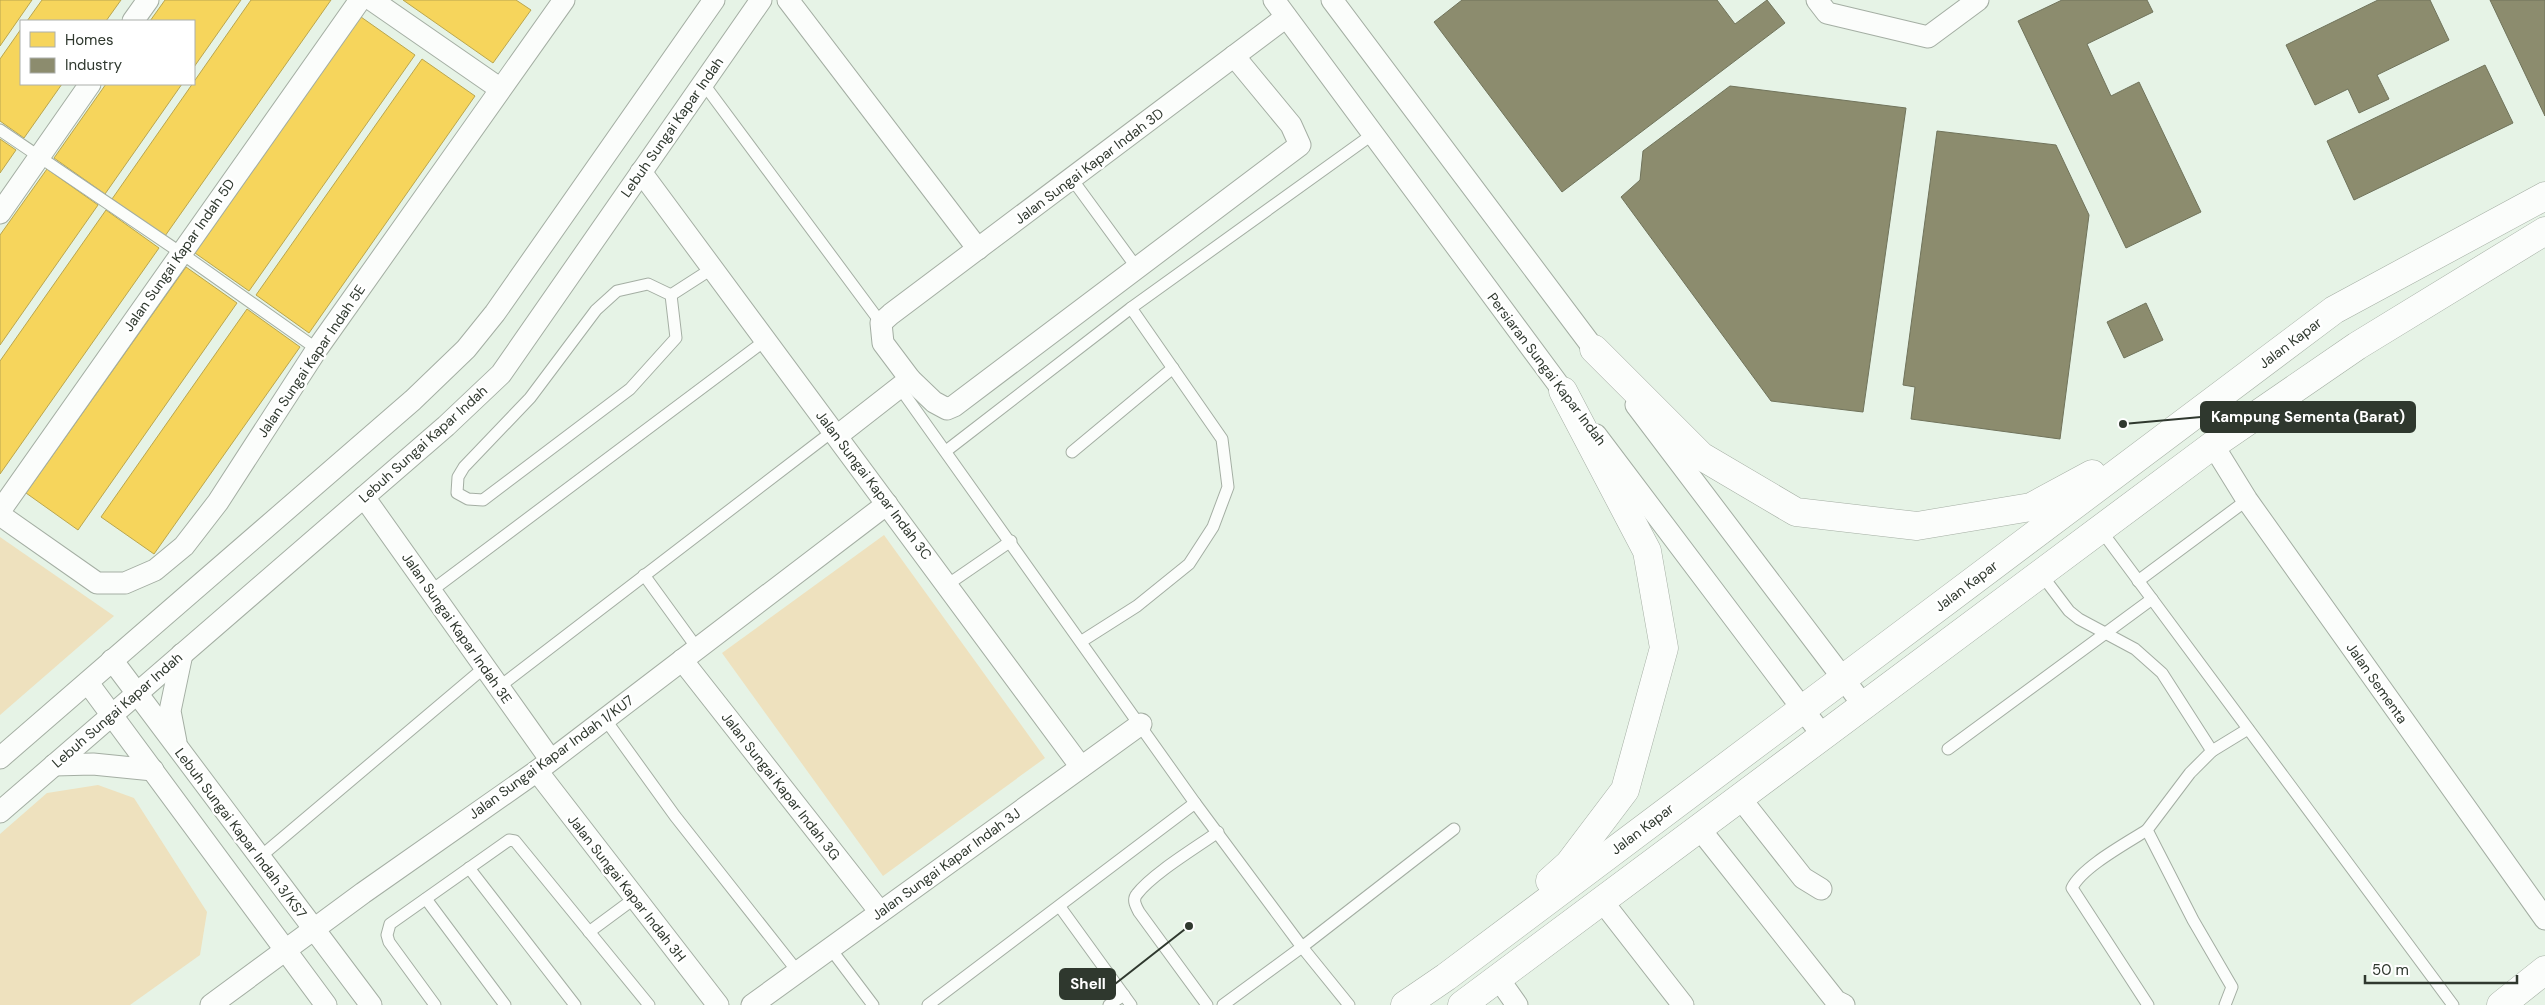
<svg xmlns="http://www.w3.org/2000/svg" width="2545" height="1005" viewBox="0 0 2545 1005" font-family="'DM Sans',sans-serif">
<rect width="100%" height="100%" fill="#e6f3e6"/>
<g fill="#eee1be">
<path d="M884,535L1045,758L883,876L722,653Z"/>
<path d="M0,537L114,616L0,715Z"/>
<path d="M98,785L134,798L207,912L200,955L130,1005H0V834L47,793Z"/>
</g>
<g fill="#f6d55c" stroke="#baa64e">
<path d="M0,0H32L0,46Z"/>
<path d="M42,0H121L106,21H27Z"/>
<path d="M165,0H241L194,67V21H150Z"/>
<path d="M251,0H331L165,236L112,199Z"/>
<path d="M403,0H516L531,10L493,63Z"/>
<path d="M361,17L415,55L249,291L195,253Z"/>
<path d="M21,29V84H62L24,138L0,121V59Z"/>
<path d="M422,59L475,96L309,333L256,295Z"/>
<path d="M106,84H182L105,194L54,158Z"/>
<path d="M0,139L16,150L0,173Z"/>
<path d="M47,169L98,205L0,345V235Z"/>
<path d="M106,210L159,248L0,474V361Z"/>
<path d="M186,267L237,303L78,530L26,493Z"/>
<path d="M247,309L300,347L154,554L101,517Z"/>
</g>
<g fill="#8c8c6e" stroke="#70735b">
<path d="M1462,0H1717L1735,24L1767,0L1785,23L1562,192L1434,22Z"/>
<path d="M2062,0H2147L2153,12L2087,44L2111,96L2139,82L2201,212L2126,248L2018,21Z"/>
<path d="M2378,0H2430L2449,40L2377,75L2389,99L2359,113L2348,89L2315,105L2286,45Z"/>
<path d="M2490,0H2545V116Z"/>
<path d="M2485,65L2513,123L2354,200L2327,141Z"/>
<path d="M1730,86L1906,108L1863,412L1771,401L1621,197L1640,180L1643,151Z"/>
<path d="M1937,131L2056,145L2089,215L2060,439L1911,419L1915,387L1903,385Z"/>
<path d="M2146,303L2163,340L2124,358L2107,322Z"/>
</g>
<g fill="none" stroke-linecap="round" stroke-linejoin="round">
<defs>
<g id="lane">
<path d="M703,83L881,323"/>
<path d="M0,130L181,253L317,349"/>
<path d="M1072,179L1137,268"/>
<path d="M648,284L671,295L676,338L630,389L483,500L468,499L457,493L458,477L464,467L530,398L596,310L617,291Z"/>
<path d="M671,295L713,268"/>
<path d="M900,388L1195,803"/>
<path d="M946,451L1131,308L1373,134"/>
<path d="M1072,452L1173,368"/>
<path d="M2100,529L2453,1005"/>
<path d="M2041,574L2069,611L2079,619L2135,649L2162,673L2212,751"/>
<path d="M644,575L697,648"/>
<path d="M2138,581L2247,500"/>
<path d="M947,585L1011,541"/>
<path d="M431,591L766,340"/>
<path d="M1082,641L1137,606L1189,564L1213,527L1228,487L1222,439L1131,308"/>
<path d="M499,687L833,431"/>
<path d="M605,719L675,816L798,972"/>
<path d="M1948,749L2152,599"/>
<path d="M2147,830C2127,843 2082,867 2072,888L2148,1005"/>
<path d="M260,857L485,667"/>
<path d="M469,868L575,1005"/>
<path d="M426,899L505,1005"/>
<path d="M1060,907L1131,1005"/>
<path d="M589,932L635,898"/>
<path d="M830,948L873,1005"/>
<path d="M435,1005L389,942L387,935L390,924L509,840L515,841L649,1005"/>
<path d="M928,1005L1195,803L1302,947L1349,1005"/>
<path d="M1109,1005L1124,995"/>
<path d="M1207,1005L1139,912C1136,906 1132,900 1137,894C1152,874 1197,847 1218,832"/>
<path d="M1223,1005L1302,947L1454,829"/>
<path d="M2225,1005L2232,987L2193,920L2147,830L2190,773L2212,751L2248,729"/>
</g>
<g id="street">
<path d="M372,0L499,88"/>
<path d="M788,0L978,249"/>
<path d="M1274,0L1572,403"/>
<path d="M1332,0L1603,361"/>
<path d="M1817,0L1827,13L1928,37L1978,0"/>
<path d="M133,21L148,0"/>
<path d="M641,172L1081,767"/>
<path d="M0,213L90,84"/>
<path d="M910,379L934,402L947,409L954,406L1300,145L1291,125L1234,56"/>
<path d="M1636,405L1864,706"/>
<path d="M1596,435L1823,736"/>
<path d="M837,436L910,379L883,343L881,323L891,314L1286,17"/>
<path d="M2213,445L2247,500L2545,919"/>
<path d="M364,497L550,759"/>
<path d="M0,511L360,0"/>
<path d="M0,515L97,583H125L155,570L184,546L218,502L317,349L564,0"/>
<path d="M112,660L371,1005"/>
<path d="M682,660L880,912"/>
<path d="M88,683L326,1005"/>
<path d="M176,742L170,711L182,654"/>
<path d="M0,758L413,400L466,349L495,313L714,0"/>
<path d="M54,765L93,764L153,770"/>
<path d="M537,771L718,1005"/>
<path d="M1740,798L1803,878L1821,889"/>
<path d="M0,812L446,426L501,374L761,0"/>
<path d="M1699,828L1836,1001L1844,1005"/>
<path d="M1602,901L1683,1005"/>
<path d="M1498,978L1517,1005"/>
<path d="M211,1005L363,893L537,771L887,504"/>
<path d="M752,1005L1141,724"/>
</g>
<path id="secondary" d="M2501,1005L2545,970"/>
<g id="highway">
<path d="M1594,349L1701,456L1796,512L1917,526L2031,507L2092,474"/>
<path d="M1550,881L1569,864L1625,790L1664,648L1647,551L1563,391"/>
<path d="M1405,1005L1446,977L2334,310L2545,196"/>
<path d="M1462,1005L2213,445L2357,346L2545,231"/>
</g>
</defs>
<use href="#lane" stroke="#a4aea3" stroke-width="13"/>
<use href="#street" stroke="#a4aea3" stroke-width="23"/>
<use href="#secondary" stroke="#a4aea3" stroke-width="29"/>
<use href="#highway" stroke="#a4aea3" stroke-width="29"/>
<use href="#lane" stroke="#fbfdfb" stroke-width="11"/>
<use href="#street" stroke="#fbfdfb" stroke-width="21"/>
<use href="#secondary" stroke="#fbfdfb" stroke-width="28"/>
<use href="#highway" stroke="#fbfdfb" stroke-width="28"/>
</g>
<g text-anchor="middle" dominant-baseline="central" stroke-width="5" stroke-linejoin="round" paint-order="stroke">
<g font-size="14" fill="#2f382e" stroke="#fff">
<text transform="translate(672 127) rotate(-55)">Lebuh Sungai Kapar Indah</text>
<text transform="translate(1089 166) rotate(-37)">Jalan Sungai Kapar Indah 3D</text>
<text transform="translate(179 255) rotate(-55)">Jalan Sungai Kapar Indah 5D</text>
<text transform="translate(2290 343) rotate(-37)">Jalan Kapar</text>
<text transform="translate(311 361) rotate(-56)">Jalan Sungai Kapar Indah 5E</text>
<text transform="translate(1547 369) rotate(53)">Persiaran Sungai Kapar Indah</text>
<text transform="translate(423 444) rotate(-42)">Lebuh Sungai Kapar Indah</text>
<text transform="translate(874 485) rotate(53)">Jalan Sungai Kapar Indah 3C</text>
<text transform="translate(1966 586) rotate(-37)">Jalan Kapar</text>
<text transform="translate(457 628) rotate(55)">Jalan Sungai Kapar Indah 3E</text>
<text transform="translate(2377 683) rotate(55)">Jalan Sementa</text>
<text transform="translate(117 710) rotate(-41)">Lebuh Sungai Kapar Indah</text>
<text transform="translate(551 757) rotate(-36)">Jalan Sungai Kapar Indah 1/KU7</text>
<text transform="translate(781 786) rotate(52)">Jalan Sungai Kapar Indah 3G</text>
<text transform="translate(1642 829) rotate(-37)">Jalan Kapar</text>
<text transform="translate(241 833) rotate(53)">Lebuh Sungai Kapar Indah 3/KS7</text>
<text transform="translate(946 864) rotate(-36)">Jalan Sungai Kapar Indah 3J</text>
<text transform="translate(627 888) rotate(52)">Jalan Sungai Kapar Indah 3H</text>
</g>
</g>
<path fill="none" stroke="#2f382e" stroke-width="2" d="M2123 424L2201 417M1189 926L1115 984"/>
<g fill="#2f382e" stroke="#fff" stroke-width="2">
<circle cx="2123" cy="424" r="5"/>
<circle cx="1189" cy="926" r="5"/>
</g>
<g fill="#2f382e" stroke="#2f382e" stroke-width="2">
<rect x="2201" y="402" width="214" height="30" rx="5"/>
<rect x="1060" y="969" width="55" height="30" rx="5"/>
</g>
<g font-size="15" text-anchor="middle" font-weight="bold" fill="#fff">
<text x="2308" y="422">Kampung Sementa (Barat)</text>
<text x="1088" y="989">Shell</text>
</g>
<rect x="20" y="20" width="175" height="65" fill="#ffffff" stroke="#acafab"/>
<rect x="30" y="32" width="25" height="15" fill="#f6d55c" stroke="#acafab"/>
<text x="65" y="45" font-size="15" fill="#2f382e">Homes</text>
<rect x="30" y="58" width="25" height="15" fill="#8c8c6e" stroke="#acafab"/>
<text x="65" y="70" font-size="15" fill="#2f382e">Industry</text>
<path d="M2365 975v8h152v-8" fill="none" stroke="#2f382e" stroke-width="2.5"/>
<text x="2372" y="975" font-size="15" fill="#2f382e" stroke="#ffffff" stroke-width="4" paint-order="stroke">50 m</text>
</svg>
